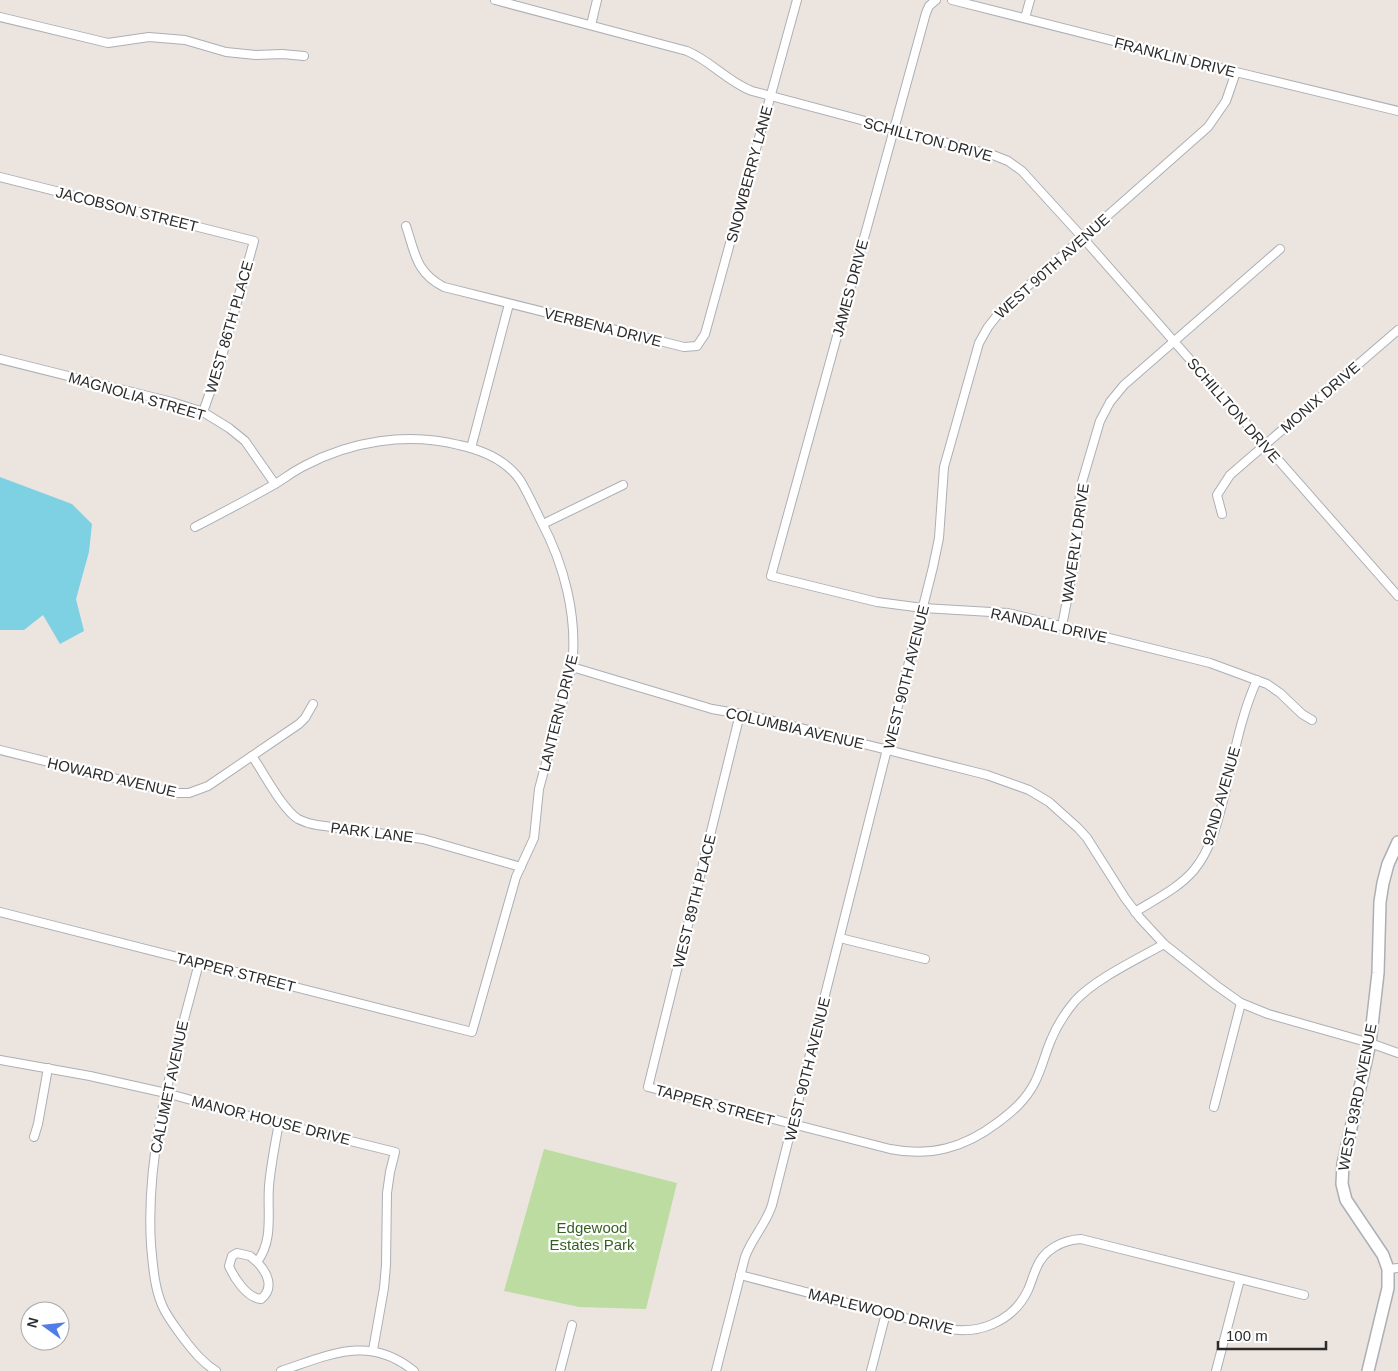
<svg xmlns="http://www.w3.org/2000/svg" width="1398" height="1371" viewBox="0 0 1398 1371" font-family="Arial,sans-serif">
<rect width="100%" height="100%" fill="#ece5df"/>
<path fill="#bcdca2" d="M544,1149L677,1183L646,1309L579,1307L504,1291Z"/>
<path fill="#7ed1e2" d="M0,477L72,504L92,524L89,552L76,599L84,631L60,644L43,615L24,630H0Z"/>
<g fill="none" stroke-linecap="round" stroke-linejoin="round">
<defs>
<g id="street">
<path d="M495,0L687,51C711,61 728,82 752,91L993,155L1008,161L1022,171L1083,238L1398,596"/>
<path d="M936,0L929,6L926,13L771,576L877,602L923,608L1008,613L1210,663L1267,684L1280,693L1302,714L1312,720"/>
<path d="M952,0L1236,72L1398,111"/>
<path d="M0,17L108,43L149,37L185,40L226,52L256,55L282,54L304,56"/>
<path d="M1025,18L1030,0"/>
<path d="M591,25L597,0"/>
<path d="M0,177L254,241L219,367L203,412"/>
<path d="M406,226C415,253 416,273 444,287L684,347L697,346L705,334L797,0"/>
<path d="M0,359L172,402L203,412L229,428L245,441L275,484"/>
<path d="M471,448L509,304"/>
<path d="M1222,514L1217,495L1230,475L1398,330"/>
<path d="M543,524L623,485"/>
<path d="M1062,626L1076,554L1079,502L1082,482L1100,421L1110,402L1124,385L1280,249"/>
<path d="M572,667L712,709L753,716L987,775L1029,790L1049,802L1078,828L1087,838L1125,898L1140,918L1164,944L1217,986L1241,1003L1268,1014L1370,1043L1398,1053"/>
<path d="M740,714L648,1087L890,1149C930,1157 964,1148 997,1123C1012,1112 1026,1100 1035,1082C1042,1068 1045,1054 1051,1040C1057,1025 1065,1013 1075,1001C1095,979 1138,959 1164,944"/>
<path d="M0,750L174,793H189L208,786L299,724L305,718L313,704"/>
<path d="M252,756C264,773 282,809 298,819C304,822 310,824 317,825L423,839L521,867"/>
<path d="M0,912L472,1032L516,877L534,838L539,789L572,667C578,617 564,564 541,521C534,507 528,493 520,480C506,460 482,450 459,445C407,432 351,441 304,466C294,471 285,478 275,484C249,499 222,513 195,527"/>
<path d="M1135,912C1154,900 1179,888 1194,870C1212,848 1218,820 1225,793C1234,755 1241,715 1257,680"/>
<path d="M840,938L925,959"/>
<path d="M199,963C175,1056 145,1148 151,1245C153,1265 154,1286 162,1305C167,1317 176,1328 184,1339C194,1352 203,1363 216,1371"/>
<path d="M0,1060L90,1076L166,1093L249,1116L395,1152L390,1172L387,1193L386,1265L384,1288L373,1350"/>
<path d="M1214,1107L1241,1003"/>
<path d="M34,1137L38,1124L48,1068"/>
<path d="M257,1262L250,1256L237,1253L232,1256L229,1266C234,1278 247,1298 261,1299C275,1288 267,1272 257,1262C274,1240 267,1212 269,1186C271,1164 275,1144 279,1123"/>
<path d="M1388,1269L1398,1268"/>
<path d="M740,1275L944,1328C977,1336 1013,1322 1028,1290C1031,1283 1033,1276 1036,1269C1043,1250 1062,1240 1081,1239L1304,1295"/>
<path d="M281,1371C329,1355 369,1334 414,1371"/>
<path d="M560,1371L572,1325"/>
<path d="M716,1371L745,1257C752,1238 766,1224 772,1205L933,567L939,538L944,467L979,343L988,327L1003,308L1208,127L1226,101L1236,72"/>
<path d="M871,1371L886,1313"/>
<path d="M1216,1371L1240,1279"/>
</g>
<path id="secondary" d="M1368,1371L1388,1288V1269L1383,1255L1346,1200L1342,1184L1343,1164L1370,1043L1378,973L1380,902L1383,883L1388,864L1398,842"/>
</defs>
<use href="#street" stroke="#acafb6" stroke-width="10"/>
<use href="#secondary" stroke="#acafb6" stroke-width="14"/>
<use href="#street" stroke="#fff" stroke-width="8"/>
<use href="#secondary" stroke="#fff" stroke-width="11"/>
</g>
<g text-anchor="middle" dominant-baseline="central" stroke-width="4.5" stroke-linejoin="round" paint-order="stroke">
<g font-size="15" fill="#2b2b2b" stroke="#fff">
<text transform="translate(1175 57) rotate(14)">FRANKLIN DRIVE</text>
<text transform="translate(928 139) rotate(15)">SCHILLTON DRIVE</text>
<text transform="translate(749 174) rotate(-75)">SNOWBERRY LANE</text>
<text transform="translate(127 209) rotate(14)">JACOBSON STREET</text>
<text transform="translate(1052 266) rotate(-42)">WEST 90TH AVENUE</text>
<text transform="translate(850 288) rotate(-75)">JAMES DRIVE</text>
<text transform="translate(229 327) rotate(-74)">WEST 86TH PLACE</text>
<text transform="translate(603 327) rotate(14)">VERBENA DRIVE</text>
<text transform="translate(137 396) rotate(16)">MAGNOLIA STREET</text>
<text transform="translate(1320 397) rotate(-41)">MONIX DRIVE</text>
<text transform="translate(1234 410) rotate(49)">SCHILLTON DRIVE</text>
<text transform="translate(1075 543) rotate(-82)">WAVERLY DRIVE</text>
<text transform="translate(1049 625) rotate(12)">RANDALL DRIVE</text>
<text transform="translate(906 677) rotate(-76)">WEST 90TH AVENUE</text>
<text transform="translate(558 713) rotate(-76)">LANTERN DRIVE</text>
<text transform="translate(795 728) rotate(13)">COLUMBIA AVENUE</text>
<text transform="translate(112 777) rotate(13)">HOWARD AVENUE</text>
<text transform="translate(1221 796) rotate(-74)">92ND AVENUE</text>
<text transform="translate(372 832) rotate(7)">PARK LANE</text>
<text transform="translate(694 901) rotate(-76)">WEST 89TH PLACE</text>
<text transform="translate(236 972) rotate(14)">TAPPER STREET</text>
<text transform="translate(807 1069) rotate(-76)">WEST 90TH AVENUE</text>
<text transform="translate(169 1087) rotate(-78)">CALUMET AVENUE</text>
<text transform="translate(1357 1097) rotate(-79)">WEST 93RD AVENUE</text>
<text transform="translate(715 1105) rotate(15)">TAPPER STREET</text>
<text transform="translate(271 1120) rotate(14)">MANOR HOUSE DRIVE</text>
<text transform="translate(881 1311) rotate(14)">MAPLEWOOD DRIVE</text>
</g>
<g font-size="15" fill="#366123" stroke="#fff">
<text x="592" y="1227">Edgewood<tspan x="592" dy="17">Estates Park</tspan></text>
</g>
</g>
<g transform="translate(45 1326) rotate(285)"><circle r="24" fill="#ffffff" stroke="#aaaaaa"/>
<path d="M0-4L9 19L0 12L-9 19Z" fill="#527ce6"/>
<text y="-8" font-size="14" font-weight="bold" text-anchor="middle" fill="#2b2b2b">N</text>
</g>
<path d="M1218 1341v8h108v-8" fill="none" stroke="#2b2b2b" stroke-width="2.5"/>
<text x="1226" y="1341" font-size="15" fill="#2b2b2b" stroke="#ffffff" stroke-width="4" paint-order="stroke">100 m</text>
</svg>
